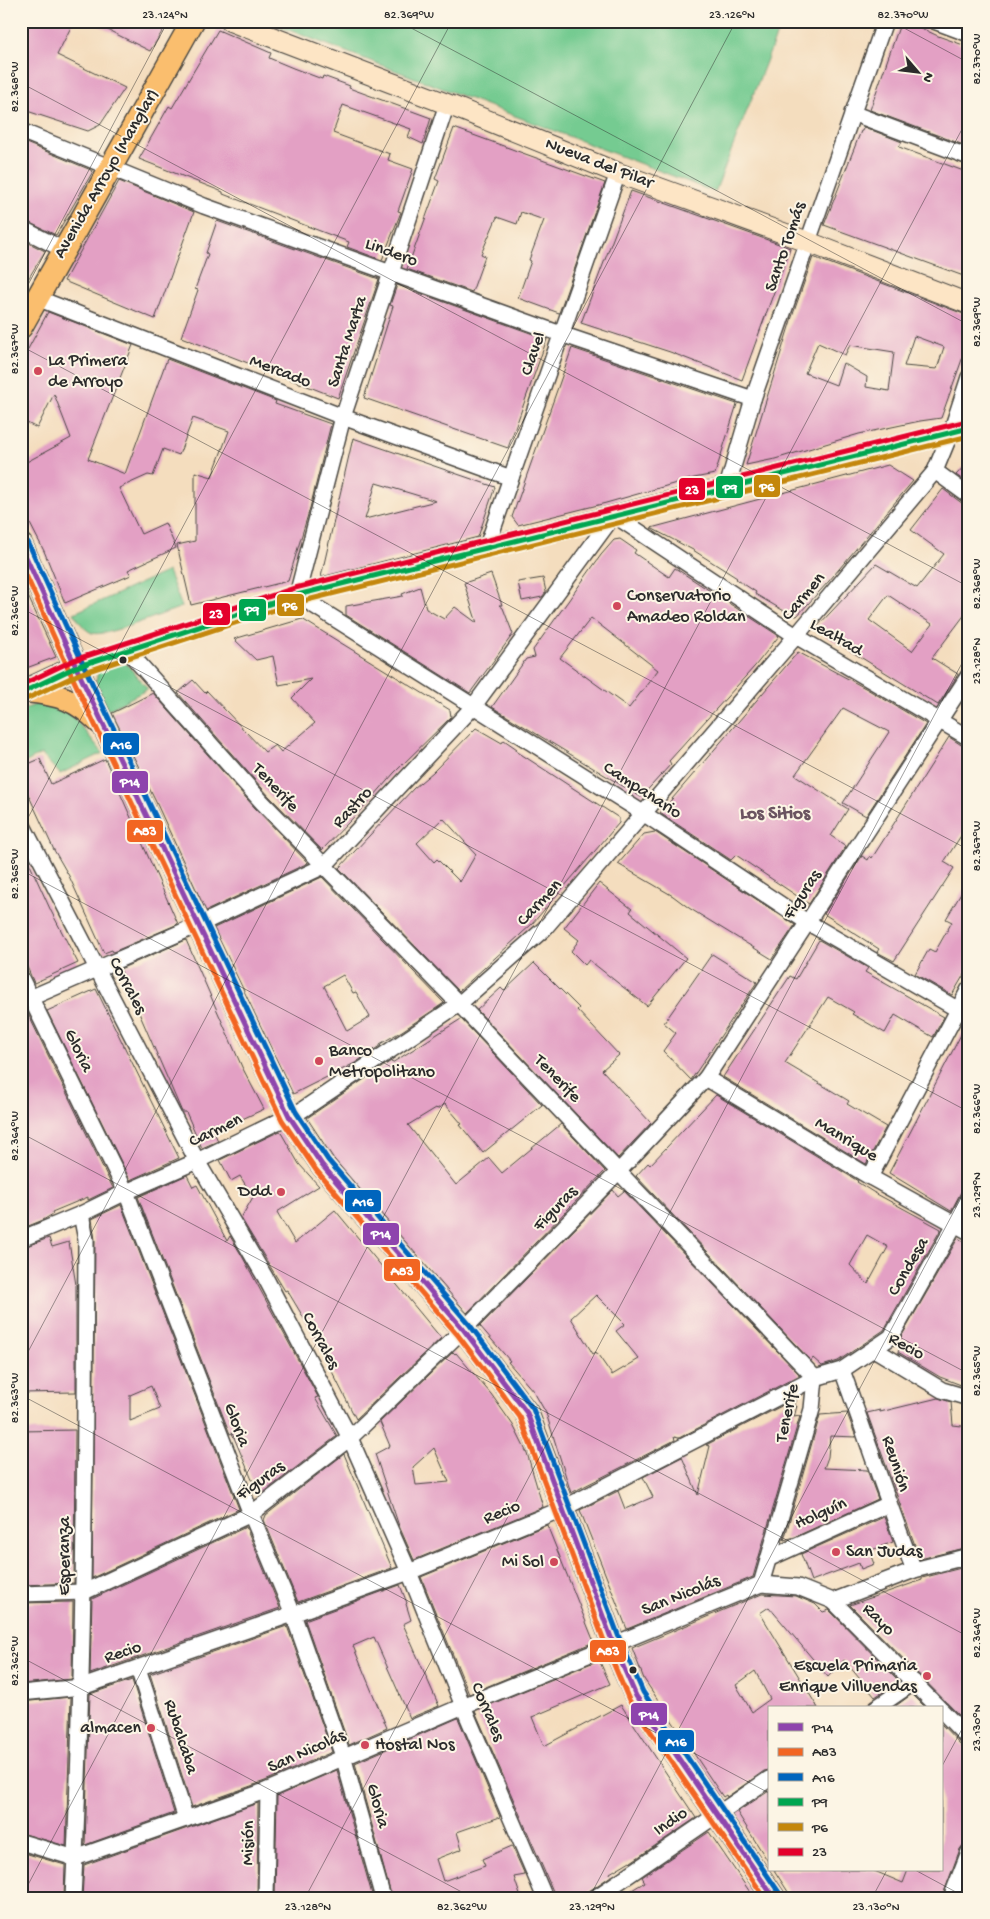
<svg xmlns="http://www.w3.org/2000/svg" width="990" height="1919" viewBox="0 0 990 1919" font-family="'Gochi Hand',sans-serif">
<rect width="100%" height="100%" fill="#fcf5e5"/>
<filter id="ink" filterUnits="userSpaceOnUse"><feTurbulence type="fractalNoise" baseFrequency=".02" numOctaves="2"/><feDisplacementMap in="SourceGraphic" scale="10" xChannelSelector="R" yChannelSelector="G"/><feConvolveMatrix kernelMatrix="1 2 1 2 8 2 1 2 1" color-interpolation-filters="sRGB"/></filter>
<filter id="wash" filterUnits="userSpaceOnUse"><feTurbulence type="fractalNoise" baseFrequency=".0096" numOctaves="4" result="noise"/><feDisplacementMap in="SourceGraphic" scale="20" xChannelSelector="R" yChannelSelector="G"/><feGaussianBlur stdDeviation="1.12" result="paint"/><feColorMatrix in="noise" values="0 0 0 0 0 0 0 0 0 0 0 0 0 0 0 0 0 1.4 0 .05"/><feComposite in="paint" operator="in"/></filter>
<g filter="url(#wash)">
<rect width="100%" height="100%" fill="#f4ddbe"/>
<g fill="#74cb91" stroke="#507b5e">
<path d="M265,21H782L715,192Z"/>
<path d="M168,571L182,607C166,612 104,638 92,633C83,629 79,621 74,613Z"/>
<path d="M124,661L148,689L106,711L94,690L98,671Z"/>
<path d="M43,702L70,713L103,753L60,774L41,754L21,765V710Z"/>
</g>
<g id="blocks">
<g fill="#e3a0c4" fill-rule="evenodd">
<path d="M21,21H74L57,55L125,88L100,125L88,131L21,109Z"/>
<path d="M90,21H169L150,51Z"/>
<path d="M901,21H906L938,36L969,47V147L870,110Z"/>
<path d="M218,30L271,53L269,58L293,68L322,79L323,76L350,86L349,88L431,118L423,144L408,137L411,129L343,105L333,133L390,154L388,160L413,169L398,211L401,212L382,260L347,247L349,242L223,194V192L139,159L169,106L172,108Z"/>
<path d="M864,127L902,142L899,147L969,173V278L824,225L861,131H862Z"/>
<path d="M454,128L605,183L559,313L518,298L531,261L529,260L544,220L521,212L517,224L497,217L481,254L485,256L472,292L407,269L439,181L435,179Z"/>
<path d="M21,141L91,170L92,173L56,235L21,219Z"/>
<path d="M119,181L194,212L155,319L64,281Z"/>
<path d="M631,191L790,248L742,380L670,352L581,323Z"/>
<path d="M217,221L379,279L338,398L181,337L198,290L195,289L208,254L206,253Z"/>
<path d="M21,239L45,251L21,291Z"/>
<path d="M813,257L969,316V340L941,418L920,421L859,434L775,459L746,465L792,317ZM914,336L944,347L937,369L904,366ZM818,343L845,355L850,345L894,352L889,391L866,387L867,377L843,363L836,385L805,373Z"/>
<path d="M397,285L547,339L508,448L364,398L393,306L390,305Z"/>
<path d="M48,312L133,345L88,459L125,474L167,359L276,401L275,404L331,424L310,508L288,581L191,605L177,545L195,541V472L212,477L229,431L193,418L179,455L163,449L153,476L148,475L119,488L141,534L165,523L176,548L128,570L131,575L65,603L44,551L21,506V465L71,438L54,394L37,428L21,420V362Z"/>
<path d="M572,348L737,404L715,474L694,478L606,503L518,525L512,517Z"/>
<path d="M353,438L495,487L478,537L321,577ZM376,483L436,501L365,519Z"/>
<path d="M969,461V484L956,475Z"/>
<path d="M888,465L913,481L829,581L797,616L791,615L755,594L756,592L736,579L737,578L693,550L651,528Z"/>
<path d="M943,489L963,504L969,505V609L932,658L958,674L938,705L815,629L876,564L917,588L944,554L911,530ZM888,595L932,624L912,651L869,620Z"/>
<path d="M620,539L636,550L634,553L669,577L675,568L779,636L755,666L669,761L671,764L641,797L492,707L526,659L535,657L533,650L601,555L614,540ZM591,618L658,670L629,708L560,658Z"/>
<path d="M491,574L502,605H499L503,608L513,634L470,693L346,615V606L403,596L402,594L420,587L426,609L444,619L455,607L477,623L464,583Z"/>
<path d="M543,578L546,592L542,597L522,601L518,582Z"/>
<path d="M21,581L56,657L21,670Z"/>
<path d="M302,619L450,710L451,717L394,773L374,796L322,850L269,796L178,693L193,680L205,693L207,691L265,752L275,745L281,752L315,723L292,698L311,679L279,685L273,656L256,660L234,639Z"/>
<path d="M798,652L867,689L926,724L866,816L843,803L889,732L843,708L795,775L848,809L831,836L846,846L809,904L736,855L731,860L660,813Z"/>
<path d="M153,693L255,808L308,863L206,911L156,802L112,713Z"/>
<path d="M476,728L502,743L504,740L517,749L516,751L619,818V823L532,924L459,991L339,868L414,788L433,772ZM443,818L476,854L460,882L437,859L434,862L417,843Z"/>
<path d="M949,737L969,750V833L964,831L944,862L954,868L894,961L877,952L879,949L824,914L862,856L868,860L870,856L872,858Z"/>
<path d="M40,759L51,784L105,759L178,924L113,952L112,950L104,953L69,876L54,850L21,779V767Z"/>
<path d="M655,832L795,925L772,959L689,908L673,896L618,864L644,834Z"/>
<path d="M21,845L51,911L78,963L34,983L21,953Z"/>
<path d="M322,877L444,1003L402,1031L380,1044L381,1045L355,1063L293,1094L214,928ZM343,975L353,993L356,992L370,1017L347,1031L324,986Z"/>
<path d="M969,880V966L952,995L915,974L929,949L935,952L952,922L946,919Z"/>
<path d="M599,883L632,909L630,912L686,958L647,1006L589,960L585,965L571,951L579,940L564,928Z"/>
<path d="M186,940L242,1067L264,1109L214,1132L218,1141L202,1148L186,1112H182L120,969Z"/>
<path d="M819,940L868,968L865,972L944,1017L933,1037L895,1015L885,1033L852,1014L854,1012L828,997L785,1063L849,1101L847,1104L886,1127L866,1164L723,1077L790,976L796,979Z"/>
<path d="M712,954L757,982L691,1080L663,1051L676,1033L664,1023Z"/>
<path d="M534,963L579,1008L577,1010L619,1055L602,1070L651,1123L618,1158L477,1010L501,988L504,991Z"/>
<path d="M96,989L179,1158L130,1180L47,1011Z"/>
<path d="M26,1010L113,1188L88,1200V1197L52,1212L53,1214L43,1220L21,1229V1011Z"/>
<path d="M461,1019L542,1105L483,1153L460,1125L462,1124L445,1104L437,1109L436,1108L408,1125L456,1185L489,1158L502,1173L561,1124L605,1171L467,1313L334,1159L307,1118L391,1061L392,1063Z"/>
<path d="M966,1025H969V1188L961,1192L951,1211L889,1173Z"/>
<path d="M716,1095L858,1181L857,1182L873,1192L941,1229L884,1330L838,1361L822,1366L813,1358L811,1361L636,1176L648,1163L650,1165ZM867,1235L888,1247L868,1284L850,1265Z"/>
<path d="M280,1131L299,1164L319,1186L277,1212L295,1243L335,1210L441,1338L356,1419L311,1330L287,1290L285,1291L241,1218L253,1197L240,1176L231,1181L220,1160Z"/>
<path d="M187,1175L193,1187L197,1185L227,1241L230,1236L242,1256L318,1397L315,1398L337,1436L259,1496L232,1433L230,1434L138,1197Z"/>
<path d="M613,1190L618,1196L624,1191L800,1375L679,1438L674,1437L675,1440L571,1493L546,1413L534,1392L508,1362L510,1361L480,1326ZM596,1295L625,1324L616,1331L639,1359L612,1375L596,1352L593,1354L571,1318Z"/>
<path d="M121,1205L239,1509L92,1578L95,1240L92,1219ZM151,1386L160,1409L130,1421V1395Z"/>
<path d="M49,1238L52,1247L69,1242L76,1285V1392L21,1393V1248Z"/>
<path d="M958,1238L969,1245V1388L940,1377L898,1352L900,1348L897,1344Z"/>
<path d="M453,1352L455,1354L456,1353L491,1394L513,1425L527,1453L543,1507L414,1560L399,1526L375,1454L390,1446L380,1422ZM434,1448L449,1482L416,1485L413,1467Z"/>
<path d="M797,1398L793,1408L797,1406L794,1417L800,1416L753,1577L627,1629L580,1510L618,1491L625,1509L653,1497L643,1477L682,1457L698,1495L710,1446L706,1445Z"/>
<path d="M938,1398L951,1402L953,1425L962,1426L969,1432V1547L920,1559L867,1413L880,1410V1412Z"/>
<path d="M847,1413L856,1437L830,1436L828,1457L824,1468L867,1470L878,1499L795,1537L784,1540L820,1415Z"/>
<path d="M75,1430L74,1583L21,1585V1431Z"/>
<path d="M344,1454L392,1568L298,1602L264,1520L266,1515Z"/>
<path d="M884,1517L893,1542L869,1551L874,1564L861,1569L859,1563L811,1581L801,1554Z"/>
<path d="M547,1525L594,1642L469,1694L421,1577Z"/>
<path d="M246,1527L280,1608L90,1674L92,1599Z"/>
<path d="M969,1566V1725L850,1605L922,1580V1578Z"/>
<path d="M400,1585L407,1603L406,1604L411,1620L403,1624L439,1706L410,1718L374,1637L353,1646L387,1728L349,1745L305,1620Z"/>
<path d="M762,1594L796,1596L815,1604L823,1612L829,1610L899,1681L875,1697L844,1660L828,1677L769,1607L760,1613L818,1708H769V1770L764,1771L727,1797L726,1795L723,1797L644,1679L632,1648ZM755,1671L770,1699L752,1712L736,1685Z"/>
<path d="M73,1602L72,1679L21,1684V1603Z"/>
<path d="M287,1626L332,1752L265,1781L192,1807L150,1674Z"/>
<path d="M599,1660L610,1684L532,1717L544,1746L621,1705L696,1818L631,1862L630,1861L610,1873L611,1876L589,1891L586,1898H556L475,1711Z"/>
<path d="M132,1680L174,1813L85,1845L90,1694Z"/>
<path d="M912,1694L926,1708H893Z"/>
<path d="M71,1697L67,1815L66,1846L21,1833V1744H24L21,1702Z"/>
<path d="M458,1718L500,1817L457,1832L462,1849L436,1859L443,1881L485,1866L482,1859L512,1846L525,1875L514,1877L521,1898H392L355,1763Z"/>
<path d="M941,1724L962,1746L969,1748V1843L964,1844L960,1849L942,1898H792L774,1870H872L903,1883L908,1870H941Z"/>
<path d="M337,1770L373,1898H275L277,1796Z"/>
<path d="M769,1791V1863L737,1812Z"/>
<path d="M258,1803L257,1898H233V1896L197,1898H82L84,1865Z"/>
<path d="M709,1832L754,1898H612L620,1892L622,1896L645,1882L642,1877Z"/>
<path d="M21,1852L65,1865L64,1898H21Z"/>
<path d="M969,1878V1898H961Z"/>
</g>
</g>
</g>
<g filter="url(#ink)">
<use href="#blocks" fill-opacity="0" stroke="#494641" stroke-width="1"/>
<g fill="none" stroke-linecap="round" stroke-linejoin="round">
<defs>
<g id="street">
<path d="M934,21L969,34"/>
<path d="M447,104L343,417L297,595L643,813L807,922L969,1016"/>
<path d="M852,113L969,157"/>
<path d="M21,131L204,206L561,334L753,399"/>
<path d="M21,228L64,250"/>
<path d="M37,298L343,417L511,478"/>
<path d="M935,471L969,496"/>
<path d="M727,487L753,399L885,21"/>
<path d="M486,549L618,173"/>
<path d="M126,649L262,802L459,1004L815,1378L812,1409L761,1584"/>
<path d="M21,822L197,1161L265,1277L350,1438L409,1572L463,1706L545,1898"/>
<path d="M21,978L126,1192L251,1514L293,1614L343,1756L383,1898"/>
<path d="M21,1002L198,925L324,866L473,707L614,515L796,636L969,738"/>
<path d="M706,1078L870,1177L969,1232"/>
<path d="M870,1177L969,989"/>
<path d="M21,1239L81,1214L126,1192L197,1161L302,1110L459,1004L544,929L796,636L935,471L951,432L969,377"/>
<path d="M874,1349L942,1390L969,1398"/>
<path d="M842,1370C866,1436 888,1504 914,1570"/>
<path d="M768,1559L889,1504"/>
<path d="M21,1594L84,1592L251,1514L350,1438L471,1322L619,1171L706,1078L969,675"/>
<path d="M833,1601L939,1708"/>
<path d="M138,1668L186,1819"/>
<path d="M21,1693L82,1687L293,1614L409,1572L562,1509L815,1378L842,1370L891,1337L955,1224L969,1197"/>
<path d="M876,1708L914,1682"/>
<path d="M941,1710L969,1739"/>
<path d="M21,1842L75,1858L268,1790L463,1706L761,1584L798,1587L833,1601L914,1570L969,1556"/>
<path d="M73,1898C84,1679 85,1459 86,1240L81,1214"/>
<path d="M266,1898L268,1790"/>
<path d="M595,1898L769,1779"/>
<path d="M951,1898L969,1852"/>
</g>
<g id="secondary">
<path d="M230,21L447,104L618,173L808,242L969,304"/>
<path d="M76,667L297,595L671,501L969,428"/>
</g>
<g id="primary">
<path d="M21,327L193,21"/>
<path d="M21,545L76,667L289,1116L322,1165L463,1329L527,1413L613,1643L636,1696L774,1898"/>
<path d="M25,691C59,694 76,699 100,723"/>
<path d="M25,691L76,667"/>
</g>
</defs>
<use href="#street" stroke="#494641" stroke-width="18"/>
<use href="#secondary" stroke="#494641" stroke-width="22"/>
<use href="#primary" stroke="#494641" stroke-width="25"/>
<use href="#street" stroke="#fff" stroke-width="15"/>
<use href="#secondary" stroke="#fde5c5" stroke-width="20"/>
<use href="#primary" stroke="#fabe6e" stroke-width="22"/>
<defs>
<path id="bus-1" d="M21,546L76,667L289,1116L322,1165L463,1329L527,1413L613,1643L636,1696L774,1898"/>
<path id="bus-2" d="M21,564L69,670L282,1120L316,1170L457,1334L520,1417L606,1646L629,1700L765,1898"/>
<path id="bus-3" d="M28,542L83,664L296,1112L328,1160L469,1324L533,1409L620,1640L643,1692L780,1894"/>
<path id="bus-4" d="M21,693L76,667L297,595L969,428"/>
<path id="bus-5" d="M24,700L79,674L299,602L969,436"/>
<path id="bus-6" d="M21,685L74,660L295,588L967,421"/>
</defs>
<use href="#bus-1" stroke="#fcf5e5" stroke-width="9"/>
<use href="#bus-2" stroke="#fcf5e5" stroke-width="9"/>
<use href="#bus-3" stroke="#fcf5e5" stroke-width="9"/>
<use href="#bus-4" stroke="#fcf5e5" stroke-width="9"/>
<use href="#bus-5" stroke="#fcf5e5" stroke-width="9"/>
<use href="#bus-6" stroke="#fcf5e5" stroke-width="9"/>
<use href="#bus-1" stroke="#8e44ad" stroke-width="5"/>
<use href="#bus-2" stroke="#f26522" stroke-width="5"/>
<use href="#bus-3" stroke="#0065bd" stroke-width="5"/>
<use href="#bus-4" stroke="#00a651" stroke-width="5"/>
<use href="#bus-5" stroke="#c4870b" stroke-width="5"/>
<use href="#bus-6" stroke="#e4002b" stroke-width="5"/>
</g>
</g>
<path fill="none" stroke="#2b2b2b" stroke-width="1" stroke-opacity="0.45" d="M398,21L969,325M891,21L969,63M21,83L969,587M21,298L168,21M21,346L969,850M21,608L969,1112M21,831L452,21M21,870L969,1374M21,1133L969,1637M21,1365L736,21M21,1395L769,1793M21,1657L473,1898M941,1768L969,1716M915,1870L967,1898M21,1898L969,116M305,1898L969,650M589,1898L969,1183M872,1898L887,1870"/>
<g fill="#d1495b" stroke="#fcf5e5" stroke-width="2">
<circle cx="38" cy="371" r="5"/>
<circle cx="617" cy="606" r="5"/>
<circle cx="319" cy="1061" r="5"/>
<circle cx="281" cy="1192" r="5"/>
<circle cx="836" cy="1552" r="5"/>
<circle cx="554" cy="1562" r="5"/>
<circle cx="927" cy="1676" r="5"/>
<circle cx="151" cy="1728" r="5"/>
<circle cx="365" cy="1745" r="5"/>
</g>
<g fill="#2b2b2b" stroke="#fcf5e5" stroke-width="2">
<circle cx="123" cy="660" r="4.5"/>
<circle cx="633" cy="1670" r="4.5"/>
</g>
<g text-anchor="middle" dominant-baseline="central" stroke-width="4" stroke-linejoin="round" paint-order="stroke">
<g font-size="18" fill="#2b2b2b" stroke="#fcf5e5">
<text transform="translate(599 164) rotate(21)">Nueva del Pilar</text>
<text transform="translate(107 174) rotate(-60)">Avenida Arroyo (Manglar)</text>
<text transform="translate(786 247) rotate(-71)">Santo Tomás</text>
<text transform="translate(391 253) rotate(20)">Lindero</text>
<text transform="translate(348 342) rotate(-72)">Santa Marta</text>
<text transform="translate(534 354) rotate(-71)">Clavel</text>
<text transform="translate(280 372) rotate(21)">Mercado</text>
<text transform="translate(804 597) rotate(-50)">Carmen</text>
<text transform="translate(836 638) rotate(30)">Lealtad</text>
<text transform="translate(275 788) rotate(47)">Tenerife</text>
<text transform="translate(642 791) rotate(33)">Campanario</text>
<text transform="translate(353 808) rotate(-47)">Rastro</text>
<text transform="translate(803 895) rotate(-57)">Figuras</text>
<text transform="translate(540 903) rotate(-47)">Carmen</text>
<text transform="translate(127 986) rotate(62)">Corrales</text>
<text transform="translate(78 1051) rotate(64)">Gloria</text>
<text transform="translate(557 1079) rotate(46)">Tenerife</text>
<text transform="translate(216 1131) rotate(-26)">Carmen</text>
<text transform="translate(846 1140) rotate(31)">Manrique</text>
<text transform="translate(556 1209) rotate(-46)">Figuras</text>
<text transform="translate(909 1267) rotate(-60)">Condesa</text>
<text transform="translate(320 1341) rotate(62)">Corrales</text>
<text transform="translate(906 1347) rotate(29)">Recio</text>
<text transform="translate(788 1413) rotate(-78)">Tenerife</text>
<text transform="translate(236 1425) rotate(69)">Gloria</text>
<text transform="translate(895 1464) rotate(72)">Reunión</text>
<text transform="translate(261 1481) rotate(-36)">Figuras</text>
<text transform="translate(502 1513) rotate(-22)">Recio</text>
<text transform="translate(821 1514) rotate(-24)">Holguín</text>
<text transform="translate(65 1556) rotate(-90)">Esperanza</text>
<text transform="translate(681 1596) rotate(-22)">San Nicolás</text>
<text transform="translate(878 1620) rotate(45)">Rayo</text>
<text transform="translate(123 1653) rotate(-19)">Recio</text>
<text transform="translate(487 1712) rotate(67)">Corrales</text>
<text transform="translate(180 1737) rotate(72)">Rubalcaba</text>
<text transform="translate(307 1752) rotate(-24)">San Nicolás</text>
<text transform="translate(377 1806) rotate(74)">Gloria</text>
<text transform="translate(671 1822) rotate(-35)">Indio</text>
<text transform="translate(249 1843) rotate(-89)">Misión</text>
</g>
<g font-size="18" fill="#2b2b2b" stroke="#fcf5e5" text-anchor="start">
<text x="48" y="361">La Primera<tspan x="48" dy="21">de Arroyo</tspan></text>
<text x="627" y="596">Conservatorio<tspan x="627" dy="21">Amadeo Roldan</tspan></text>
<text x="329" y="1051">Banco<tspan x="329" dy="21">Metropolitano</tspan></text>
<text x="271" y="1192" text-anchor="end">Ddd</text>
<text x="846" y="1552">San Judas</text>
<text x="544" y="1562" text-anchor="end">Mi Sol</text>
<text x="917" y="1666" text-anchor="end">Escuela Primaria<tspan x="917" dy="21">Enrique Villuendas</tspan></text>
<text x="141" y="1728" text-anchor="end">almacen</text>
<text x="375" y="1745">Hostal Nos</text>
</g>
<g font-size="19" font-weight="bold" fill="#6b5461" stroke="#fcf5e5">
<text x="775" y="814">Los Sitios</text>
</g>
</g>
<g stroke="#fcf5e5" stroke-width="2">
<rect x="753" y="474" width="28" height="24" rx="5" fill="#c4870b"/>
<rect x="715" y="475" width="29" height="24" rx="5" fill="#00a651"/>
<rect x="678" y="477" width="28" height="24" rx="5" fill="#e4002b"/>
<rect x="276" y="593" width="29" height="24" rx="5" fill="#c4870b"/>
<rect x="238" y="598" width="29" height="24" rx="5" fill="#00a651"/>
<rect x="202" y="602" width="29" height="24" rx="5" fill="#e4002b"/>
<rect x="102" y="732" width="38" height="24" rx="5" fill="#0065bd"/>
<rect x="111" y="770" width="38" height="24" rx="5" fill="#8e44ad"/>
<rect x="126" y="819" width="38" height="24" rx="5" fill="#f26522"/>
<rect x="344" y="1189" width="38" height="24" rx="5" fill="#0065bd"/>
<rect x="362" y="1222" width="38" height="24" rx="5" fill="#8e44ad"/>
<rect x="383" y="1258" width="38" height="24" rx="5" fill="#f26522"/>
<rect x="589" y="1639" width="38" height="24" rx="5" fill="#f26522"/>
<rect x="630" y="1702" width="38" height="24" rx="5" fill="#8e44ad"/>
<rect x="657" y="1729" width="38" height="24" rx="5" fill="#0065bd"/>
</g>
<g font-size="14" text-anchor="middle" font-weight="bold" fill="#fff">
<text x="767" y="491">P6</text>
<text x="730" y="492">P9</text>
<text x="692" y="494">23</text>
<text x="290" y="610">P6</text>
<text x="252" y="614">P9</text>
<text x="216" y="618">23</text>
<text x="121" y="749">A16</text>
<text x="130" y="786">P14</text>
<text x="145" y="835">A83</text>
<text x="363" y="1206">A16</text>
<text x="381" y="1238">P14</text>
<text x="402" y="1275">A83</text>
<text x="608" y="1655">A83</text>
<text x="649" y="1719">P14</text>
<text x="676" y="1746">A16</text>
</g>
<rect width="990" height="1919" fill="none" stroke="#fcf5e5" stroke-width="55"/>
<rect x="768" y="1706" width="175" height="165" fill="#fcf5e5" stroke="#a8a49b"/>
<rect x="778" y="1723" width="25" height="8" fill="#8e44ad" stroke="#a8a49b"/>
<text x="812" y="1732" font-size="15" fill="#2b2b2b">P14</text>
<rect x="778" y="1748" width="25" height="8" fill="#f26522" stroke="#a8a49b"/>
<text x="812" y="1756" font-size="15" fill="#2b2b2b">A83</text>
<rect x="778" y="1773" width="25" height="8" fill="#0065bd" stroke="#a8a49b"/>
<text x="812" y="1782" font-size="15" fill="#2b2b2b">A16</text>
<rect x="778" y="1798" width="25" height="8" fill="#00a651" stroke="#a8a49b"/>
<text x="812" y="1806" font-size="15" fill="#2b2b2b">P9</text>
<rect x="778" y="1823" width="25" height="8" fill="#c4870b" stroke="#a8a49b"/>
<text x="812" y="1832" font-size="15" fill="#2b2b2b">P6</text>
<rect x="778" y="1848" width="25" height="8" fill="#e4002b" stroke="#a8a49b"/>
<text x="812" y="1856" font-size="15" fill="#2b2b2b">23</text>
<g transform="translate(918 72) rotate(118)" stroke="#fcf5e5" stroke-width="4" paint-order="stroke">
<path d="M0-4L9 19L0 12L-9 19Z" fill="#2b2b2b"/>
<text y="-8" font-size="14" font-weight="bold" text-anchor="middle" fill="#2b2b2b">N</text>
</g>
<rect x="28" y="28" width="934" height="1864" fill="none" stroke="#2b2b2b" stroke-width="2"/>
<g font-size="12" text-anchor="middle" fill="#2b2b2b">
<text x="165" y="18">23.124°N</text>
<text x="409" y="18">82.369°W</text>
<text x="732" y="18">23.126°N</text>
<text x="903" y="18">82.370°W</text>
<text transform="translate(976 59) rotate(-90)" y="4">82.370°W</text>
<text transform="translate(14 87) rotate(-90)" y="4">82.368°W</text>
<text transform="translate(976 322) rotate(-90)" y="4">82.369°W</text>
<text transform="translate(14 349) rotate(-90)" y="4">82.367°W</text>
<text transform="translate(976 584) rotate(-90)" y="4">82.368°W</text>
<text transform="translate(14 611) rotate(-90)" y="4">82.366°W</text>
<text transform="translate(976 661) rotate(-90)" y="4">23.128°N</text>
<text transform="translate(976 846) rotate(-90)" y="4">82.367°W</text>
<text transform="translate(14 874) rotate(-90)" y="4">82.365°W</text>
<text transform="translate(976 1109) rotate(-90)" y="4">82.366°W</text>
<text transform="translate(14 1136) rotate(-90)" y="4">82.364°W</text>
<text transform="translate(976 1195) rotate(-90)" y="4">23.129°N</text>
<text transform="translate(976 1371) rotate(-90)" y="4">82.365°W</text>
<text transform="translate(14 1398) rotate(-90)" y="4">82.363°W</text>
<text transform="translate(976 1633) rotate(-90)" y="4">82.364°W</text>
<text transform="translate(14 1661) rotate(-90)" y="4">82.362°W</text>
<text transform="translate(976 1728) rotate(-90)" y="4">23.130°N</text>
<text x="308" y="1910">23.128°N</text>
<text x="462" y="1910">82.362°W</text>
<text x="592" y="1910">23.129°N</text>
<text x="876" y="1910">23.130°N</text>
</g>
</svg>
